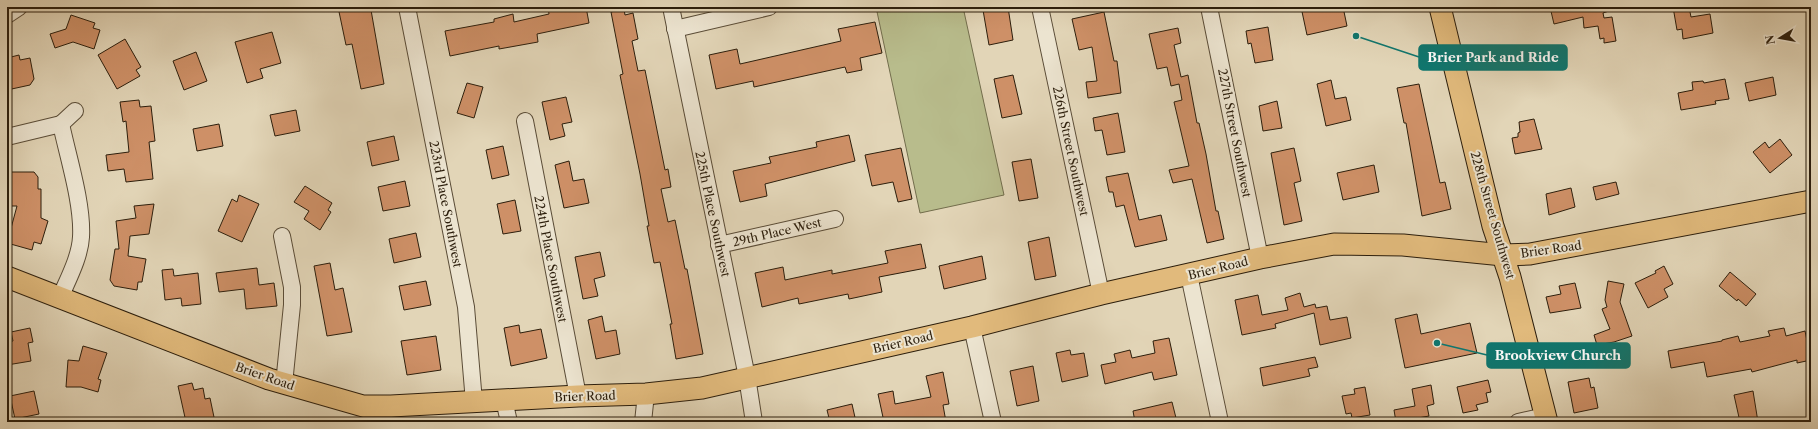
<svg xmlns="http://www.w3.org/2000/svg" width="1818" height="429" viewBox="0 0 1818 429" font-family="'Libre Caslon Text',serif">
<rect width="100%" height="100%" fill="#e2d5b7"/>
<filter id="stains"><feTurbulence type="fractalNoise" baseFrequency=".005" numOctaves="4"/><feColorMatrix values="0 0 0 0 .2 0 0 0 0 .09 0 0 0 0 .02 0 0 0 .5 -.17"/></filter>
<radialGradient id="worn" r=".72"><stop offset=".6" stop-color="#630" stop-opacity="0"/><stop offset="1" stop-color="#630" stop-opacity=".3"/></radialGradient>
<path fill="#b8bc8c" stroke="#726d4c" d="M876,7H963L1004,195L920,213Z"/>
<g fill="#ce9067" stroke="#2c1e0c">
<path d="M338,7H363V11L371,10L384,84L361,89L352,44L346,45Z"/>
<path d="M548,7H586L589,23L537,34L538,42L499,49V46L450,56L445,31L494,22V19L513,14L514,22L549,14Z"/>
<path d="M1008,7L1013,40L989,45L983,10Z"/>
<path d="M1301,7H1343L1347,26L1307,35Z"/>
<path d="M1550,7H1609V11L1603,13L1604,18L1612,17L1616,41L1604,43V38L1600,39L1598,26L1584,28L1583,17L1554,24Z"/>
<path d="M1673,7H1689L1691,17L1710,14L1713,33L1683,39L1682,29L1677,30Z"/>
<path d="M624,9L625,15L633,13L638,39L632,41L638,71L645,70L665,170L668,169L671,187L661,189L668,222L675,220L685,269H687L703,354L676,359L670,324H672L660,262L654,263L647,226H649L640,174L620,75L623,74L611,12Z"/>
<path d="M1104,12L1114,61H1117L1121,93L1088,98L1086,82L1097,81L1092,47L1079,50L1072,19Z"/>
<path d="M71,15L95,23L93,28L100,30L94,49L73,42L55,48L50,34L66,29Z"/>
<path d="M875,22L882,53L860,58L862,70L847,73L845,67L754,87L753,81L716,89L709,55L737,49L740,64L841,41L838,29Z"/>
<path d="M1268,27L1273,60L1255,63L1251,43L1248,44L1246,31Z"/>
<path d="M1178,28L1181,43L1174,45L1181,77L1188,75L1197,123H1199L1206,154L1216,211H1218L1224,239L1207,243L1192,179L1173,183L1169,170L1189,166L1174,102L1182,100L1179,84L1171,86L1167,67L1157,69L1149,34Z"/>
<path d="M272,32L281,63L260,69L263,78L247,83L235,42Z"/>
<path d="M125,39L141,67L136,70L140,76L117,89L98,55Z"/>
<path d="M196,52L207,81L184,90L173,61Z"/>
<path d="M19,55L20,60L30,58L34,79L30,85L7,90V58Z"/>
<path d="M1013,75L1022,114L1002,118L994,79Z"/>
<path d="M1773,77L1776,95L1749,101L1745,83Z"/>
<path d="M1725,79L1729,99L1715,101L1716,104L1681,110L1678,93L1693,90L1692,82L1703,81L1704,83Z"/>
<path d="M1331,80L1335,99L1346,97L1351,120L1326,126L1317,84Z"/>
<path d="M467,83L483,87L474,118L457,113Z"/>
<path d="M1419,84L1440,183L1445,182L1451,209L1422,216L1406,123H1404L1397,88Z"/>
<path d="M566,97L572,122L562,124L565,136L550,140L542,102Z"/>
<path d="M139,100L140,107L151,106L155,141L149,142L153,179L126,182L124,169L108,171L106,155L129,152L126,121L123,122L120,102Z"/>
<path d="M1277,101L1282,128L1263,131L1259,106Z"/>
<path d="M296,110L300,131L275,136L270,115Z"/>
<path d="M1118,113L1125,152L1107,155L1102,130L1095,131L1093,118Z"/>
<path d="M1534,119L1542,149L1515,154L1512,138L1518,137V133L1520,132L1519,122Z"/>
<path d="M219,124L223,146L197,151L193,129Z"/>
<path d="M849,135L855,161L765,184L767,196L740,202L733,171L771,163L769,157L817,147L816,142Z"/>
<path d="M394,136L399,160L372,166L367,142Z"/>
<path d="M1780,139L1792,155L1770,173L1753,152L1765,142L1769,148Z"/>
<path d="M503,146L509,175L492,179L486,150Z"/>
<path d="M901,148L912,199L898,202L893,182L872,186L865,155Z"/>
<path d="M1294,148L1301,181L1294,183L1302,221L1284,225L1271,153Z"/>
<path d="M1031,159L1038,198L1019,201L1012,162Z"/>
<path d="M569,161L573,181L584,179L589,203L564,208L555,165Z"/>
<path d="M1374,165L1379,192L1343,200L1337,173Z"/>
<path d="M10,172H34L38,177V189H41V218L48,221L41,244L34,242L32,250L7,243L17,206H7V180H10Z"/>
<path d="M1128,173L1139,220L1161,215L1167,240L1135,247L1124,205L1116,207L1113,192H1109L1106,177Z"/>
<path d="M405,181L410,206L383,211L378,187Z"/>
<path d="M1616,182L1619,194L1596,200L1593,187Z"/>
<path d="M305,186L332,203L328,210L331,212L320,230L304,219L309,211L294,202Z"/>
<path d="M1571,188L1575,207L1549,215L1546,194Z"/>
<path d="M239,195L259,204L242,242L218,231L232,199L237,202Z"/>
<path d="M515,200L521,231L503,234L497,204Z"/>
<path d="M154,204L149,234L130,236L128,256L146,259L142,282H138L137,290L114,286L110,280L115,249H119L116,221L136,218L134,206Z"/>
<path d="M416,233L421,257L394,263L389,239Z"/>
<path d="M1049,237L1056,276L1035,280L1028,242Z"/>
<path d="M921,244L926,268L879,277L882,292L849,299L848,294L799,304L798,298L762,307L755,273L783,267L785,280L832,270V274L888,263L885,251Z"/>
<path d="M600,252L605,276L594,279L598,296L583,299L575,257Z"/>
<path d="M982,256L986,279L944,289L939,266Z"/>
<path d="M330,263L335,290L343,288L352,332L327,336L314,266Z"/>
<path d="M1664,266L1673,284L1664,289L1668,297L1648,308L1635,283L1656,273L1655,271Z"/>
<path d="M257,268L259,285L274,283L277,306L246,309L244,289L219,292L216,273Z"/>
<path d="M173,269L174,276L198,273L201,304L182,306L181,298L165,300L162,270Z"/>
<path d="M1730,272L1756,294L1746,306L1738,299L1737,301L1719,286Z"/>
<path d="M426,281L431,305L404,310L399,286Z"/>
<path d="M1608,281L1624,284L1620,302L1632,336L1614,342L1597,345L1594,335L1610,329L1602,309L1607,307L1605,300Z"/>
<path d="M1575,283L1581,308L1550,313L1546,297L1561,294L1559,286Z"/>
<path d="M1300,293L1304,307L1315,304L1316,308L1327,306L1330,320L1347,317L1351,338L1320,345L1314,313L1275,324L1276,328L1242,335L1235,300L1258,295L1262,315L1288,310L1285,298Z"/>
<path d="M1417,314L1421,334L1470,323L1477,353L1405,368L1395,319Z"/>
<path d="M602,316L605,332L616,330L620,354L596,359L588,320Z"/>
<path d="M519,325L520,333L541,329L547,358L511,366L504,328Z"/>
<path d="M30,328L33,342L28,343L31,361L7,365V342L13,341L11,332Z"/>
<path d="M1784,328L1786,336L1805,331L1811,360L1797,363V360L1752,372L1751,369L1707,377L1704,362L1671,368L1668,351L1722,341V340L1738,336L1740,342L1770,336L1768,331Z"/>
<path d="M436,336L441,370L407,375L401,341Z"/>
<path d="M1169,338L1177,375L1154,380L1152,372L1105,384L1101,365L1116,362L1114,354L1130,350L1132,358L1155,353L1153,341Z"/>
<path d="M83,346L107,353L98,379L101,380L98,392L81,387H66L68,360L79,361Z"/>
<path d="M1070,350L1071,355L1084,353L1088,376L1062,382L1056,353Z"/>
<path d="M1315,357L1318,367L1308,369L1310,376L1263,386L1260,368Z"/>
<path d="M1033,366L1039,401L1017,406L1010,371Z"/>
<path d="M943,372L949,404L943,405L946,422H932L931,419L919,422H884L878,394L893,391L895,404L931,397L926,376Z"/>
<path d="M1589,378L1591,388L1594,387L1598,408L1574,413L1568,382Z"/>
<path d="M1488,380L1491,392L1486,393L1488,402L1476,405L1478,410L1463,413L1457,387Z"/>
<path d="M192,383L194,390L203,388L205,399L210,398L215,422H186L178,386Z"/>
<path d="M1431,385L1434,404L1427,406L1429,416L1396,422L1394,410L1415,406L1412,389Z"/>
<path d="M1365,387L1370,415L1352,418L1351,413L1346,414L1342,396L1355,394L1354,389Z"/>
<path d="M34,391L39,414L15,419L10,396Z"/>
<path d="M1753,391L1758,422H1740L1734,395Z"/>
<path d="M1172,402L1177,422H1135L1133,411Z"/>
<path d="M852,404L856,422H830L827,410Z"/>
</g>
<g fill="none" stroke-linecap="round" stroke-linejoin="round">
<defs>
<g id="minor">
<path d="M407,7L466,307L474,402"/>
<path d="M671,7L747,377L754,422"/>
<path d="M1040,7L1101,294"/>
<path d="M1209,7L1260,258"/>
<path d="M7,15L19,7"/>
<path d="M675,29L769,7"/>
<path d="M525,121L578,396"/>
<path d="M61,124L75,111"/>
<path d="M7,137L61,124"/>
<path d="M282,236L292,287V305L284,384"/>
<path d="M719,245L835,219"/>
<path d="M1189,275L1220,422"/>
<path d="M60,298C68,279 80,257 81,237C83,204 68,157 61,124"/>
<path d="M972,327L993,422"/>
<path d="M504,400L509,422"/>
<path d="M643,422L646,394"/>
<path d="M1518,422L1545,416"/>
</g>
<g id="major">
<path d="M1440,7L1484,189L1493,226L1510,277L1547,422"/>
<path d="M7,277L269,379L363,406H391L578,396L646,394L702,388L972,327L1101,294L1260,258L1334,244L1403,245L1503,255L1530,254L1811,201"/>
</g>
</defs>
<use href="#minor" stroke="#5a4c37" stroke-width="18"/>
<use href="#major" stroke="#2c1e0c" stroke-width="23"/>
<use href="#minor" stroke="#ece4d0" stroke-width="16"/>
<use href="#major" stroke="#e1ba7c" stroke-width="21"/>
</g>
<g text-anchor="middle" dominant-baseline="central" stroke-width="4" stroke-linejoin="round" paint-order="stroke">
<g font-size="12" fill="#2c1e0c" stroke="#ece4d0">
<text transform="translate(1235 133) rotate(79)">227th Street Southwest</text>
<text transform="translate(1071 151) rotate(78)">226th Street Southwest</text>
<text transform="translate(446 204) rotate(79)">223rd Place Southwest</text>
<text transform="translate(713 214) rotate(78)">225th Place Southwest</text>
<text transform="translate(1493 215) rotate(74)">228th Street Southwest</text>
<text transform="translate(777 232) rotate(-13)">29th Place West</text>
<text transform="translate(1551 249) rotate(-8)">Brier Road</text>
<text transform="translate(551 259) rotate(79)">224th Place Southwest</text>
<text transform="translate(1218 268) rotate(-14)">Brier Road</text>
<text transform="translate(903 342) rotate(-13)">Brier Road</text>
<text transform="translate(265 376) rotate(19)">Brier Road</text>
<text transform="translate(585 396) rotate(-2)">Brier Road</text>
</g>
</g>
<path fill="none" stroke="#0f766e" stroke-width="1.5" d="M1356 36L1419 57M1437 343L1487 355"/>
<g fill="#0f766e" stroke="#ece4d0" stroke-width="1.5">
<circle cx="1356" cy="36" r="4"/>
<circle cx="1437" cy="343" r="4"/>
</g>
<g fill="#0f766e" stroke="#0f766e" stroke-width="1.5">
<rect x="1419" y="45" width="148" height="25" rx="4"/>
<rect x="1487" y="343" width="143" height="25" rx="4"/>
</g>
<g font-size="13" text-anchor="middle" font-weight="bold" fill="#fff">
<text x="1493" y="62">Brier Park and Ride</text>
<text x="1558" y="360">Brookview Church</text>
</g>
<rect width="1818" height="429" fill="none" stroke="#e2d5b7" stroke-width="24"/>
<rect x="8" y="8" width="1802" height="413" fill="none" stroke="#2c1e0c" stroke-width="2"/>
<rect x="12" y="12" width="1794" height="405" fill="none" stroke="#2c1e0c"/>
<g transform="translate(1780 38) rotate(259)" stroke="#ece4d0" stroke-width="3" paint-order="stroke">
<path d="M0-3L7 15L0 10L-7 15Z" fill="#2c1e0c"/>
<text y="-6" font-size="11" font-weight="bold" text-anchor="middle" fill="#2c1e0c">N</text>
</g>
<rect width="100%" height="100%" filter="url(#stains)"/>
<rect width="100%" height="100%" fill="url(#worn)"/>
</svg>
